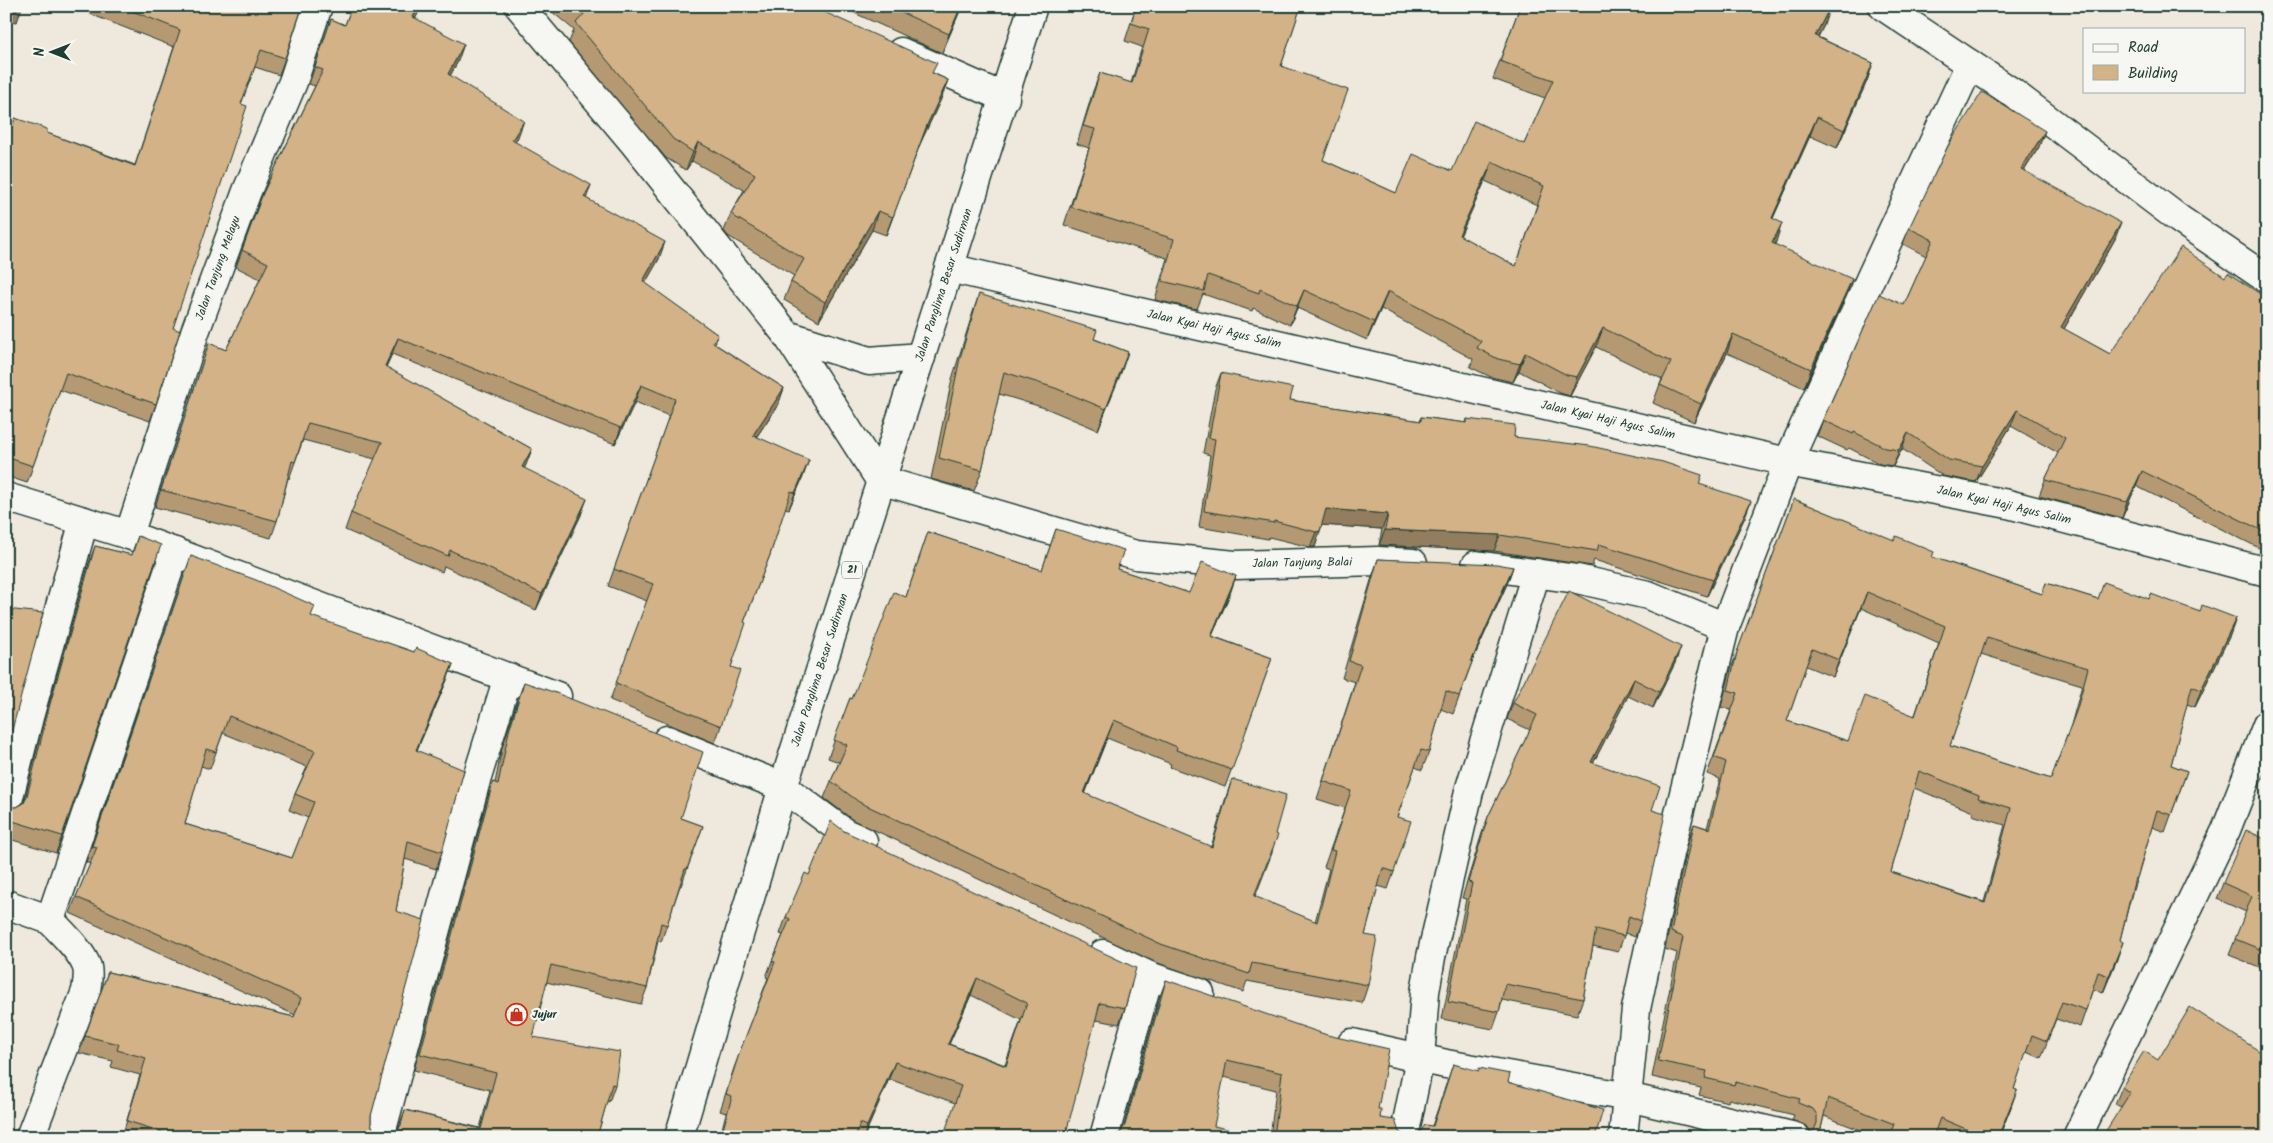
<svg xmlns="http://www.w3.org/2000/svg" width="2273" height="1143" viewBox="0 0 2273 1143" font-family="Kalam,sans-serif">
<rect width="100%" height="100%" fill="#efe8dc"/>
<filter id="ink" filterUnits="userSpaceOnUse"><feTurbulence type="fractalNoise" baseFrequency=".02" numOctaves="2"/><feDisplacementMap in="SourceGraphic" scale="10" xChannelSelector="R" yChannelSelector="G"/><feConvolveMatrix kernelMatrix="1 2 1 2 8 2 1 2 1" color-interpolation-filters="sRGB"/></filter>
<g filter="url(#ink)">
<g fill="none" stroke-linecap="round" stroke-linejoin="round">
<defs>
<g id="minor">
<path d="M519,6L634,143L787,335L880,480L1136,555L1235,565L1378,561L1413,563"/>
<path d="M1883,6L2013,93L2179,219L2267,279"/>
<path d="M901,52L1005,98"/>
<path d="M949,268L1788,462L2008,504L2267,572"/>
<path d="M787,335L869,361L921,357"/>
<path d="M6,497L129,535L557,696"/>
<path d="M129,535L195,332L247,191L293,82L318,6"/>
<path d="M1476,565L1577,579L1648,595L1725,627"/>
<path d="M667,740L783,787L845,833L863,841"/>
<path d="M6,809L29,717L84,521"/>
<path d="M6,904L50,920"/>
<path d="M1103,954L1149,976L1200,993"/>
<path d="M1352,1043L1446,1064L1628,1097L1796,1137"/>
<path d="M30,1137L86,991C87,984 89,975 87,967C81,950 62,933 50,920L175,552"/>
<path d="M380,1137L475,784L508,677"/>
<path d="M1104,1137L1149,976"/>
<path d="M1404,1137L1420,1058L1425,992L1431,957L1469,791L1536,573"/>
<path d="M1623,1137L1636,1009L1669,854L1725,627L1788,462L1871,277L1970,64"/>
<path d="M2077,1137L2226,830L2267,725"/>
</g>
<path id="highway" d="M679,1137L783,787L1033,6"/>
</defs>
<use href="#minor" stroke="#1f3d34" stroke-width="31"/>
<use href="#highway" stroke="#1f3d34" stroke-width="31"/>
<use href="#minor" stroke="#f6f6f2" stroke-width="28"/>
<use href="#highway" stroke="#f6f6f2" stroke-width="28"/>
</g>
<g fill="#b59973" stroke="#1f3d34" fill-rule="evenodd">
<path d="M92,6H297L285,58L279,75L255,67L241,104L173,328L156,404L150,421L60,390L27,483L6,476V140H7L15,118L47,133L135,165L174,47L90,14Z"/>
<path d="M352,6H422L415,19L458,61L450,76L518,137L515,142L586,198L659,259L645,283L718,335L715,344L784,388L778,405L757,436L803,477L789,509L785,508L770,555L744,622L731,667L721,726L715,743L610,700L647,601L608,586L669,416L635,402L615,444L392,354L386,367L532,449L524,469L581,515L536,610L444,566L442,572L345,530L351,513L375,459L303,440L289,479L288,478L277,521L271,538L155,507L209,343L226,350L260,279L236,267L263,193L315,86L309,84L331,19L345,25Z"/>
<path d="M545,6H811L933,73L948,80L941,99L920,144L886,235L872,230L819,321L784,300L791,282L794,276L728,236L724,231L731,213L744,190L692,161L686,170L666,158L569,42L574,30Z"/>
<path d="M839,6H962L942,53Z"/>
<path d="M1136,6H1301L1281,66L1323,160L1396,193L1524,144L1545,98L1493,79L1520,6L1824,25L1818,37L1873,63L1867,81L1837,148L1810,136L1773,218L1776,242L1774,244L1845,297L1804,388L1727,353L1694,422L1653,403L1662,379L1596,347L1570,396L1560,393L1519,371L1513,382L1491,377L1470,367L1473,359L1381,309L1367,340L1297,308L1290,325L1253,308L1252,311L1203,294L1197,309L1155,300L1167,258L1064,225L1089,148L1077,144L1093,91L1100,73L1131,83L1142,47L1125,41ZM1485,181L1537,205L1516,266L1460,236Z"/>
<path d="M2039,147L2024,171L2115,239L2064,329L2110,354L2225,277L2262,295L2260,301L2267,305V552L2136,486L2122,518L2039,496L2045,480L2058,453L2011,426L1976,482L1943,476L1902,449L1893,466L1880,464L1849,448L1847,450L1817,436L1823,420L1904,305L1926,256L1903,244L1909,228Z"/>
<path d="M979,294L1128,352L1098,430L1048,409L999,394L982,470L974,491L931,479L952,379L972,315Z"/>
<path d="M1221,373L1290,400L1420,421L1421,417L1466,423L1467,419L1514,437L1699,484L1745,517L1707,596L1594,560L1592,566L1494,551L1379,545L1382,529L1322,525L1315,547H1310L1269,537L1268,539L1199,527L1210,455L1203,453L1215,389Z"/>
<path d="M1794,499L1932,557L2042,594L2046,583L2098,599H2149L2200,612L2236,618L2230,635L2195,707L2187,704L2171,765L2187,771L2165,832L2152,827L2137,878L2132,893L2120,940L2117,959L2103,993L2093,989L2080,1027L2056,1019L2041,1058L2026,1052L2014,1089L2011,1107L1999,1137H1939L1934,1135L1933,1137H1878L1824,1116L1819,1137L1807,1135L1811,1132L1807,1126L1792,1120L1794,1115L1729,1099L1728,1102L1699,1095L1701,1088L1652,1077L1677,953L1665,949L1688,841L1694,824L1707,828L1720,779L1707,774L1731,710L1721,707L1731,669ZM1861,608L1939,643L1915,715L1848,741L1787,721L1806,666L1833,677ZM1981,654L2082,685L2071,725L2051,779L1950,746ZM1914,788L1973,812L1972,815L2005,825L1984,902L1891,872Z"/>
<path d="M1056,529L1117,569L1189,593L1230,594L1212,636L1272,658L1225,787L1170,767L1171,764L1107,738L1085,794L1211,847L1226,797L1232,779L1275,834L1272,853L1255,897L1315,922L1329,869L1324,867L1345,808L1317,799L1355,682L1342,678L1372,577L1378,559L1513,567L1507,584L1472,662L1453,714L1441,709L1429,752L1422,770L1415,767L1397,817L1394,872L1388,889L1378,886L1365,935L1368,985L1362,1003L1247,981L1243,992L1155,962L853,820L824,798L839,762L828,758L850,698L852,699L906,597L928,532L1042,570Z"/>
<path d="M138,536L62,836L56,853L6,838V806L8,807H17L24,802L44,721L89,563L95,546L131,555Z"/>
<path d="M191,556L311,617L414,652L453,664L447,680L417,750L442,852L436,869L405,859L396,911L371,1116V1124L375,1132L382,1136L391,1135L397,1132L405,1110L480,1128L490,1090L414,1070L487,799L493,782L495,783L502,748L518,699L524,682L681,818L703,826L681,886H680L661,942L658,941L647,988L641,1004L546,982L533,1037L615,1085L609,1102L607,1101L597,1137H122L140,1075L111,1067L113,1061L79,1053L108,972L294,1017L295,1015L70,913L76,897L90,864L86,862ZM223,733L307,767L295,794L289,810L308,818L292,858L185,824L201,766L210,769Z"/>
<path d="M1681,647L1675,663L1653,708L1628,696L1593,763L1652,810L1641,921L1635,937L1625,933L1618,952L1593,946L1583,999L1577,1015L1502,1000L1499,1012L1493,1029L1442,1019L1466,899L1462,898L1482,833L1488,817L1530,730L1507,719L1513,703Z"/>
<path d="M844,831L1125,1008L1119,1024L1096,1020L955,1103L889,1079L864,1137H720L726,1113L720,1111L734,1068L768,978L766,977L772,961L783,935L780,934L786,917L809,875ZM971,995L1021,1020L1005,1065L949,1044Z"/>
<path d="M2267,840V970L2229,955L2246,912L2217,899L2223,883Z"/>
<path d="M1166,980L1378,1109L1380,1118L1399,1132L1406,1136L1415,1135L1432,1126L1453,1064L1508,1082L1595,1137H1270L1276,1090L1224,1077L1121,1132L1123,1129L1160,996Z"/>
<path d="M2158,1060L2121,1107L2115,1104L2122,1087Z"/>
</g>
<g fill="#937d5e" stroke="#1f3d34">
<path d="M6,6L22,7L17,22L6,21Z"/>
<path d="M419,6H422L407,34L413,17Z"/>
<path d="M961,6H962L942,53L949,34Z"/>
<path d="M1830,7L1824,25L1809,55L1815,36Z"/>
<path d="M464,44L458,61L442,91L448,74Z"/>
<path d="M1873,63L1867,81L1837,148L1844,130Z"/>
<path d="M948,80L941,99L920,144L886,235L927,125Z"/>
<path d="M1817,117L1810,136L1765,236L1772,218Z"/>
<path d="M524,121L518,137L506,157L512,140Z"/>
<path d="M2045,131L2039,147L2015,185L2021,169Z"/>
<path d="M698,142L692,161L686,170L693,152Z"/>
<path d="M1492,162L1485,181L1452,254L1459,235Z"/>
<path d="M591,185L585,202L584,197Z"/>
<path d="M878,211L872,230L819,321L825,302Z"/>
<path d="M1782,223L1776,242L1766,262L1772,243Z"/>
<path d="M2121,223L2115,239L2056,343L2061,327Z"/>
<path d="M665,242L659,259L637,298L643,281Z"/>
<path d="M1852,279L1845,297L1804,388L1811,369Z"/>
<path d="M1304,290L1297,308L1290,325L1297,306Z"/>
<path d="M1388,291L1381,309L1367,340L1374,322Z"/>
<path d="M1603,328L1596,347L1570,396L1577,377Z"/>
<path d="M1733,334L1727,353L1694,422L1701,404Z"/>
<path d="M398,338L392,354L379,382L385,366Z"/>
<path d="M1128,352L1121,373L1098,430L1106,409Z"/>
<path d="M1525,353L1519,371L1513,382L1520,364Z"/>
<path d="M641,385L635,402L615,444L621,428Z"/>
<path d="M784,388L778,405L747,451L753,435Z"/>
<path d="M2017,410L2011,426L1976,482L1982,466Z"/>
<path d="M1908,433L1902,449L1893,466L1899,450Z"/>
<path d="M532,449L526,465L516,484L522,467Z"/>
<path d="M809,460L803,477L789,509L795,493Z"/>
<path d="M2142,471L2136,486L2122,518L2127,502Z"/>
<path d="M587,499L581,515L536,610L542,594Z"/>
<path d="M1751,501L1745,517L1707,596L1713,580Z"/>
<path d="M1326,509L1388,514L1382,529L1320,525Z"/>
<path d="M1385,530L1500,535L1494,551L1379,545Z"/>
<path d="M1320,531L1315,547H1310L1316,532Z"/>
<path d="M1513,567L1507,584L1464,679L1471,662Z"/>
<path d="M1236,576L1230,594L1204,654L1211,636Z"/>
<path d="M1867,592L1861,608L1833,677L1839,660Z"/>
<path d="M2236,618L2230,635L2195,707L2201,690Z"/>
<path d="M1681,647L1675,663L1653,708L1659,692Z"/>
<path d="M453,664L447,680L410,766L416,750Z"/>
<path d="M1634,679L1628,696L1585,779L1591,762Z"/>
<path d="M1114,720L1107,738L1078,811L1084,793Z"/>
<path d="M2123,942L2117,959L2103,993L2109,976Z"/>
<path d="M977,978L971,995L942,1060L948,1044Z"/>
<path d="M895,1062L889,1079L864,1137L867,1126Z"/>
<path d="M2017,1090L2011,1107L1999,1137H1998Z"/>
</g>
<g fill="#d2b286" stroke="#1f3d34" fill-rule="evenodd">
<path d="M120,6H297L302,8L285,58L261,50L241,104L247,106L173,328L180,331L156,404L66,373L33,466L6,457V140H8L15,118L47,129V133L135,166L180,30Z"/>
<path d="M352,6H419L413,17L464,44L448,74L524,121L512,140L591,185L584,197L665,242L643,281L718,335L713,343L784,388L753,435L809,460L795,493L791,491L770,555L744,622L746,623L731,667L740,670L721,726L616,683L653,584L614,569L675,399L641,385L621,428L398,338L385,366L532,449L522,467L587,499L542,594L450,550L448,556L351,513L382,442L308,423L295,462L292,461L277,521L161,490L209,343L226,350L268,263L242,250L263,193L323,70L315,67L331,19L345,25Z"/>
<path d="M575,6H811L937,63L932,73L948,80L927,125L893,217L878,211L825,302L791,282L804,259L735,217L731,213L755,174L698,142L693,152L673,139L576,23L584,14Z"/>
<path d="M887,6H961L949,34Z"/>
<path d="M1136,6L1199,7V6H1301L1281,66L1348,90L1323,160L1396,193L1413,154L1452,171L1474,121L1524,144L1553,80L1500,61L1520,6L1830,7L1815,36L1873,63L1844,130L1817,117L1772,218L1782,223L1772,243L1852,279L1811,369L1733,334L1701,404L1660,385L1671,362L1603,328L1577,377L1567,375L1525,353L1520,364L1498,359L1477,348L1481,341L1388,291L1374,322L1304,290L1297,306L1260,289L1259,293L1208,275L1204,291L1162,281L1174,239L1071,207L1095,129L1083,126L1100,73L1132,83L1149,29L1131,23ZM1492,162L1544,186L1516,266L1459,235Z"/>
<path d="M1982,92L2045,131L2021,169L2121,223L2061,327L2110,354L2181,247L2225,277L2228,273L2262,295L2259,300L2267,305V533L2142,471L2127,502L2045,480L2065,438L2017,410L1982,466L1949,460L1908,433L1899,450L1886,448L1854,432L1853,434L1823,420L1879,294L1904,305L1933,240L1909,228L1948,146Z"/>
<path d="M979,294L1097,330L1094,339L1128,352L1106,409L1055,388L1004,372L982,470L939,458L960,358Z"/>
<path d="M1221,373L1293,388L1290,400L1421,421V417L1467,423V419L1515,425L1514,437L1590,446L1663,462L1702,475L1699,484L1751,501L1713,580L1599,544L1597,551L1500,535L1385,530L1388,514L1326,509L1320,531L1316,532L1274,521V523L1204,511L1215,439L1209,438Z"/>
<path d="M1794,499L1894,540L1896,536L1934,552L1932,557L2042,594L2046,583L2098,599L2104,582L2149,599L2151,594L2200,612L2202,605L2236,618L2201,690L2192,686L2171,765L2187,771L2171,815L2157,810L2137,878H2135L2120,940L2123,942L2109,976L2098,972L2086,1010L2062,1002L2047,1041L2032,1035L2014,1089L2017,1090L1998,1137H1985L1940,1118L1933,1137H1889L1894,1124L1828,1098L1819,1137H1788L1789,1133L1807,1135L1814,1130L1817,1123V1115L1813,1109L1798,1103L1800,1099L1735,1082L1734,1085L1705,1078L1707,1071L1658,1061L1683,937L1671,932L1694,824L1709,829L1726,762L1714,757L1738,693L1728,690L1737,652ZM1867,592L1945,626L1915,716L1865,696L1848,741L1787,721L1812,649L1839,660ZM1987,637L2088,668L2077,709L2051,779L1950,746ZM1919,771L1979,795L1978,798L2011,808L1985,903L1891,872Z"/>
<path d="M1056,529L1124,550L1117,569L1189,593L1202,562L1236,576L1211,636L1272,658L1232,770L1176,750L1177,747L1114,720L1084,793L1212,847L1232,779L1286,795L1275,834L1278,835L1254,896L1317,922L1335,851L1331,850L1351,791L1323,781L1361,665L1349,661L1378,559L1497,564L1513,567L1471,662H1472L1459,696L1446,691L1429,752L1421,750L1397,817L1411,821L1394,872L1383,868L1365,935L1377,937L1368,985L1252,963L1249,974L1161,944L859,802L831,781L847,745L834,740L850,698L852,699L894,592L906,597L928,532L1042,570Z"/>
<path d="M138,536L161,545L62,836L6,819V806L8,807H17L24,803L27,796L50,704L95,546L132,555Z"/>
<path d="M191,556L256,580L315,606L311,616L414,652L416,648L453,664L416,750L464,770L442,852L408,841L396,911L424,920L371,1116V1124L375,1132L382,1136L391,1135L397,1132L401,1125L405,1110L481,1129L496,1073L420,1054L493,782L498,784L509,731L524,682L556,693L703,752L681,818L703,826L687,869H685L667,925L661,923L647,988L551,965L533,1037L620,1052L615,1085L612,1084L597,1137H178L127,1121L146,1058L117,1050L119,1044L85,1036L108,972L294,1017L301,998L76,897L97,847L92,846ZM229,716L315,751L295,794L314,802L292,858L185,824L206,749L216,752Z"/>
<path d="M1569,591L1681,647L1659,692L1634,679L1591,762L1660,786L1652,810L1665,814L1641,921L1629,916L1624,936L1596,929L1583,999L1505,984L1499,1012L1448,1002L1472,883L1468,882L1488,817L1537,715L1513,703Z"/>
<path d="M6,609L43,613L6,753Z"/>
<path d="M831,821L844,831L1136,968L1125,1008L1100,1003L1065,1137H943L961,1086L895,1062L867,1126L860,1123L855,1137H721L732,1096L726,1094L740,1051L775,962L772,961L790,919L786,917L805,873L809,875ZM977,978L1027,1003L1006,1066L948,1044Z"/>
<path d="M2246,830L2267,840V952L2235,939L2252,896L2223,883Z"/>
<path d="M1166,980L1327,1035L1389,1049L1378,1109H1381L1380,1118L1395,1120L1399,1132L1406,1136L1415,1135L1421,1131L1425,1125L1433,1126L1453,1064L1479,1071V1068L1510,1074L1508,1082L1603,1110L1595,1137H1274L1282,1073L1227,1060L1214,1126L1263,1137H1113V1136L1121,1132L1125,1125Z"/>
<path d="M2190,1007L2267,1056V1137H2102L2130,1093L2122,1087L2144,1051L2158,1060Z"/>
</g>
</g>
<defs>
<symbol id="shop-ring" viewBox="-11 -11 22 22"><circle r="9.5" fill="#f6f6f2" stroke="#c8321e" stroke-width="1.5"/><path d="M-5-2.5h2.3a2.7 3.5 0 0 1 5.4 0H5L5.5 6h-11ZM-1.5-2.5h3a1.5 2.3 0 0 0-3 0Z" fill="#c8321e"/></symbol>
</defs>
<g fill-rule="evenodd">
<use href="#shop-ring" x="504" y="1002" width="25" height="25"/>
</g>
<g text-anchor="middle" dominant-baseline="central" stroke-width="4.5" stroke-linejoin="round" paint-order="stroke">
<rect fill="#f6f6f2" stroke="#60746d" stroke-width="1" x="842" y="561.5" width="20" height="17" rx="4"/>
<g font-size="11" font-weight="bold" fill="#1f3d34">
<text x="852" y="570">21</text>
</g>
<g font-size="12" fill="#1f3d34" stroke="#f6f6f2">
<text transform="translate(218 268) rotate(-70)">Jalan Tanjung Melayu</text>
<text transform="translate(944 285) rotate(-72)">Jalan Panglima Besar Sudirman</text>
<text transform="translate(1214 329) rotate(13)">Jalan Kyai Haji Agus Salim</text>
<text transform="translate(1608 420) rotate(13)">Jalan Kyai Haji Agus Salim</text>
<text transform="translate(2004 505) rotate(13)">Jalan Kyai Haji Agus Salim</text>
<text transform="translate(1302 563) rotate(-1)">Jalan Tanjung Balai</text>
<text transform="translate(820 670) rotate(-72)">Jalan Panglima Besar Sudirman</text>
</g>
<g font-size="12" font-weight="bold" fill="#1f3d34" stroke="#f6f6f2" text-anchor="start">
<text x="532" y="1014">Jujur</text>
</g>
</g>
<rect width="2273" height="1143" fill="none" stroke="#f6f6f2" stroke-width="25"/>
<rect x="12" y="12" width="2248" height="1118" fill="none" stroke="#1f3d34" stroke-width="2" filter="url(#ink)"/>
<rect x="2083" y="28" width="162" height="65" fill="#f6f6f2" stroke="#a0aca6"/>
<rect x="2093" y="44" width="25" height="8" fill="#f6f6f2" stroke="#a0aca6"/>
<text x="2128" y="52" font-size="15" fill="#1f3d34">Road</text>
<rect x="2093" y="65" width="25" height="15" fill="#d2b286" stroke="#a0aca6"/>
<text x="2128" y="78" font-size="15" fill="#1f3d34">Building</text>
<g transform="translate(52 52) rotate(270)" stroke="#f6f6f2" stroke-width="4" paint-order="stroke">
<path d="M0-4L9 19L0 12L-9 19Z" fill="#1f3d34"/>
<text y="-8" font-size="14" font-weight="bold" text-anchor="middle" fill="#1f3d34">N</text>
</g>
</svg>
